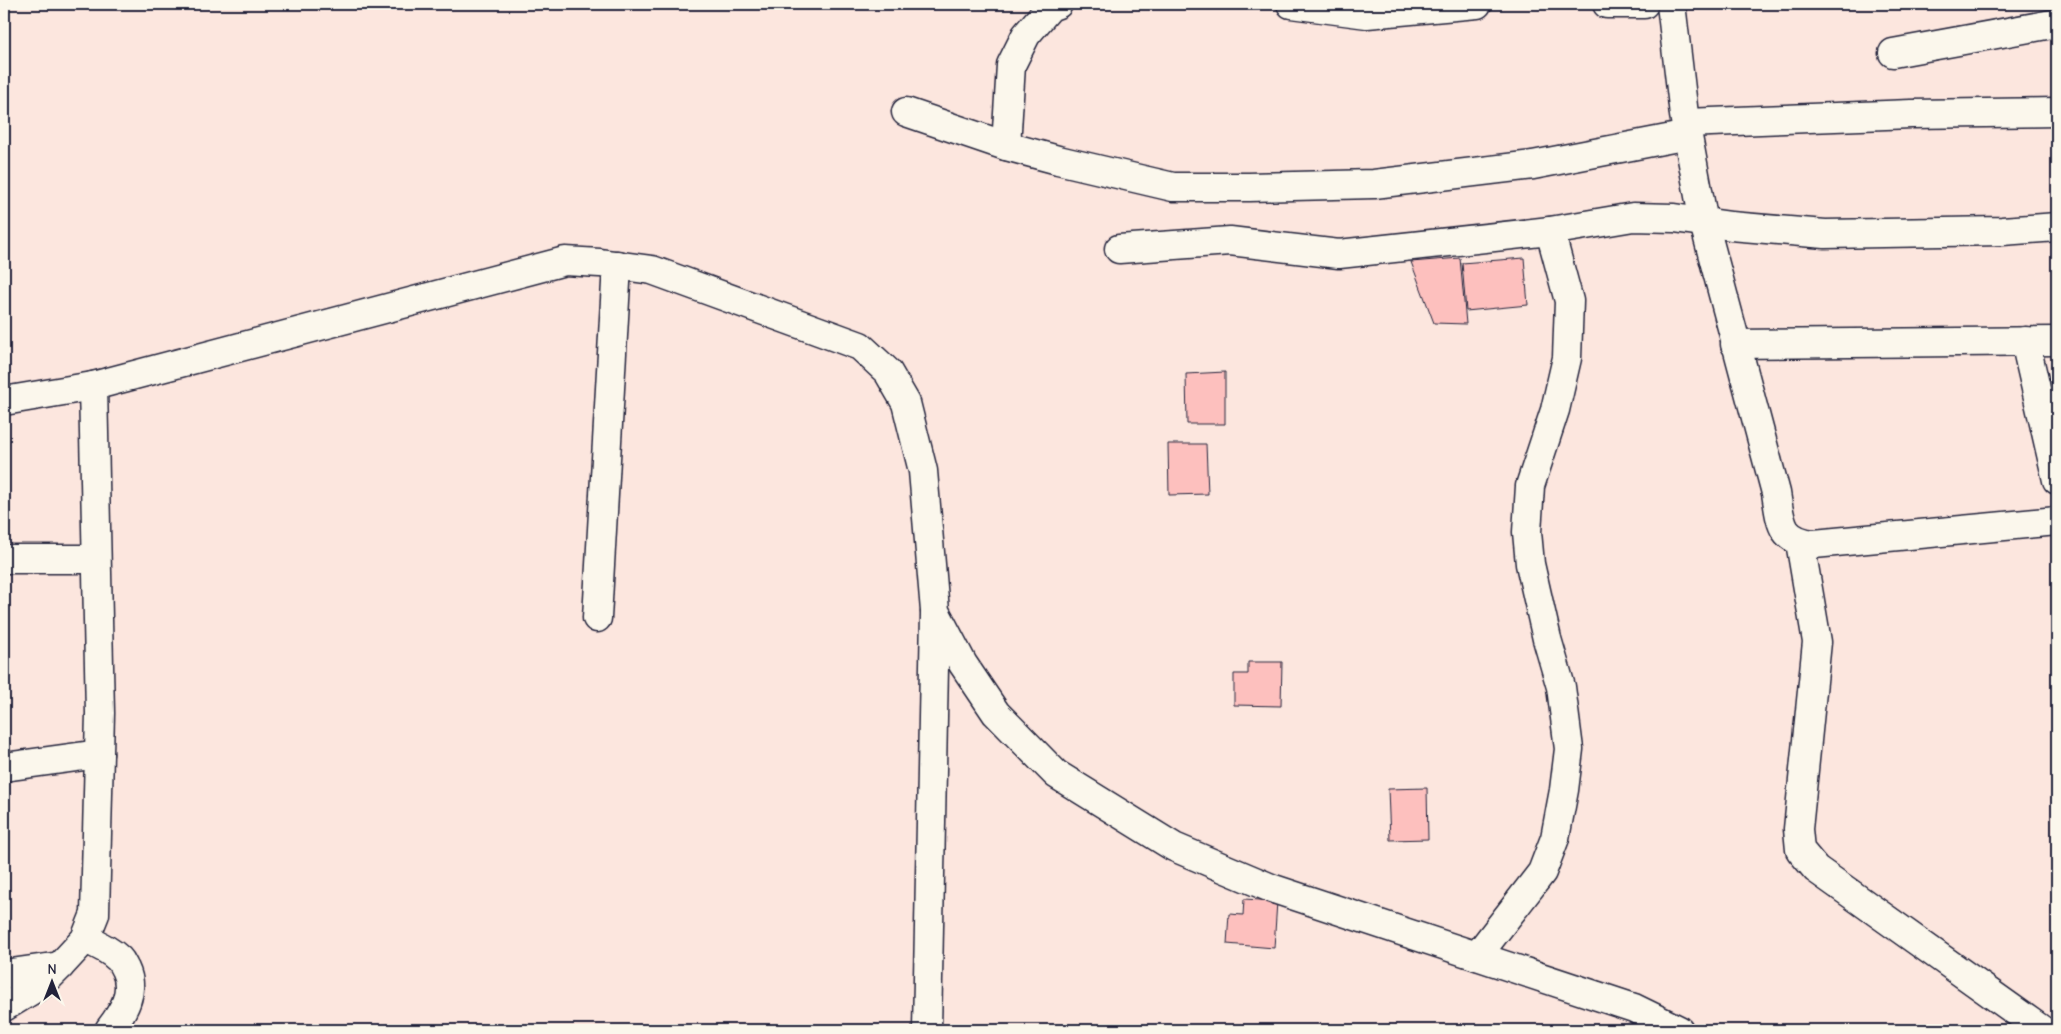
<svg xmlns="http://www.w3.org/2000/svg" width="2061" height="1034" viewBox="0 0 2061 1034" font-family="'Comic Neue',sans-serif">
<rect width="100%" height="100%" fill="#fce6de"/>
<filter id="ink" filterUnits="userSpaceOnUse"><feTurbulence type="fractalNoise" baseFrequency=".02" numOctaves="2"/><feDisplacementMap in="SourceGraphic" scale="10" xChannelSelector="R" yChannelSelector="G"/><feConvolveMatrix kernelMatrix="1 2 1 2 8 2 1 2 1" color-interpolation-filters="sRGB"/></filter>
<g filter="url(#ink)">
<g fill="#fdc0be" stroke="#22223b">
<path d="M1460,258L1466,324L1434,323L1411,262Z"/>
<path d="M1524,258L1528,305L1466,311L1462,263Z"/>
<path d="M1225,372V424H1187L1186,374Z"/>
<path d="M1168,444H1206L1208,494L1169,495Z"/>
<path d="M1248,662H1282L1281,706L1234,705V674H1248Z"/>
<path d="M1427,788L1428,839L1390,840L1388,789Z"/>
<path d="M1244,899L1277,901L1274,948L1227,944L1229,914L1243,915Z"/>
</g>
<g fill="none" stroke-linecap="round" stroke-linejoin="round">
<defs>
<g id="minor">
<path d="M1291,4L1367,14L1477,4"/>
<path d="M1607,4H1644"/>
<path d="M1671,4L1684,115L1704,223L1776,493C1781,523 1780,540 1814,544L2057,521"/>
<path d="M1893,53L2057,23"/>
<path d="M906,112L1006,146L1058,160L1173,187H1249L1374,184L1533,165L1688,135"/>
<path d="M1686,123L1911,114L2057,112"/>
<path d="M1006,146L1011,65L1026,35L1050,7L1058,4"/>
<path d="M1119,249L1230,241L1339,254L1550,231L1633,217L1674,218L1731,226L1825,234L2002,231L2057,227"/>
<path d="M2025,341L2057,480"/>
<path d="M1735,344L2057,341"/>
<path d="M4,401L93,386L565,261L600,263L652,270L860,346L888,372L906,403L923,471L935,611L963,664L996,713L1056,774L1174,847L1271,888L1634,1008L1679,1030"/>
<path d="M1800,542L1817,642L1798,829L1800,850L1816,869L2042,1030"/>
<path d="M4,559H96"/>
<path d="M597,618L617,265"/>
<path d="M4,767L99,754"/>
<path d="M85,939C97,944 110,950 119,959C122,962 123,966 125,969C136,992 123,1012 109,1030"/>
<path d="M1477,956L1542,872L1555,838L1564,790L1569,749L1561,687L1547,639L1530,564L1527,532L1530,486L1555,410L1567,358L1569,301L1550,231"/>
<path d="M4,974L60,966L85,939L95,914L100,713L93,386"/>
<path d="M4,1007L42,984L60,966"/>
<path d="M927,1030L935,614"/>
</g>
</defs>
<use href="#minor" stroke="#22223b" stroke-width="31"/>
<use href="#minor" stroke="#fbf7ec" stroke-width="28"/>
</g>
</g>
<rect width="2061" height="1034" fill="none" stroke="#fbf7ec" stroke-width="20"/>
<rect x="10" y="10" width="2041" height="1014" fill="none" stroke="#22223b" stroke-width="2" filter="url(#ink)"/>
<g transform="translate(52 982)" stroke="#fbf7ec" stroke-width="4" paint-order="stroke">
<path d="M0-4L9 19L0 12L-9 19Z" fill="#22223b"/>
<text y="-8" font-size="14" font-weight="bold" text-anchor="middle" fill="#22223b">N</text>
</g>
</svg>
